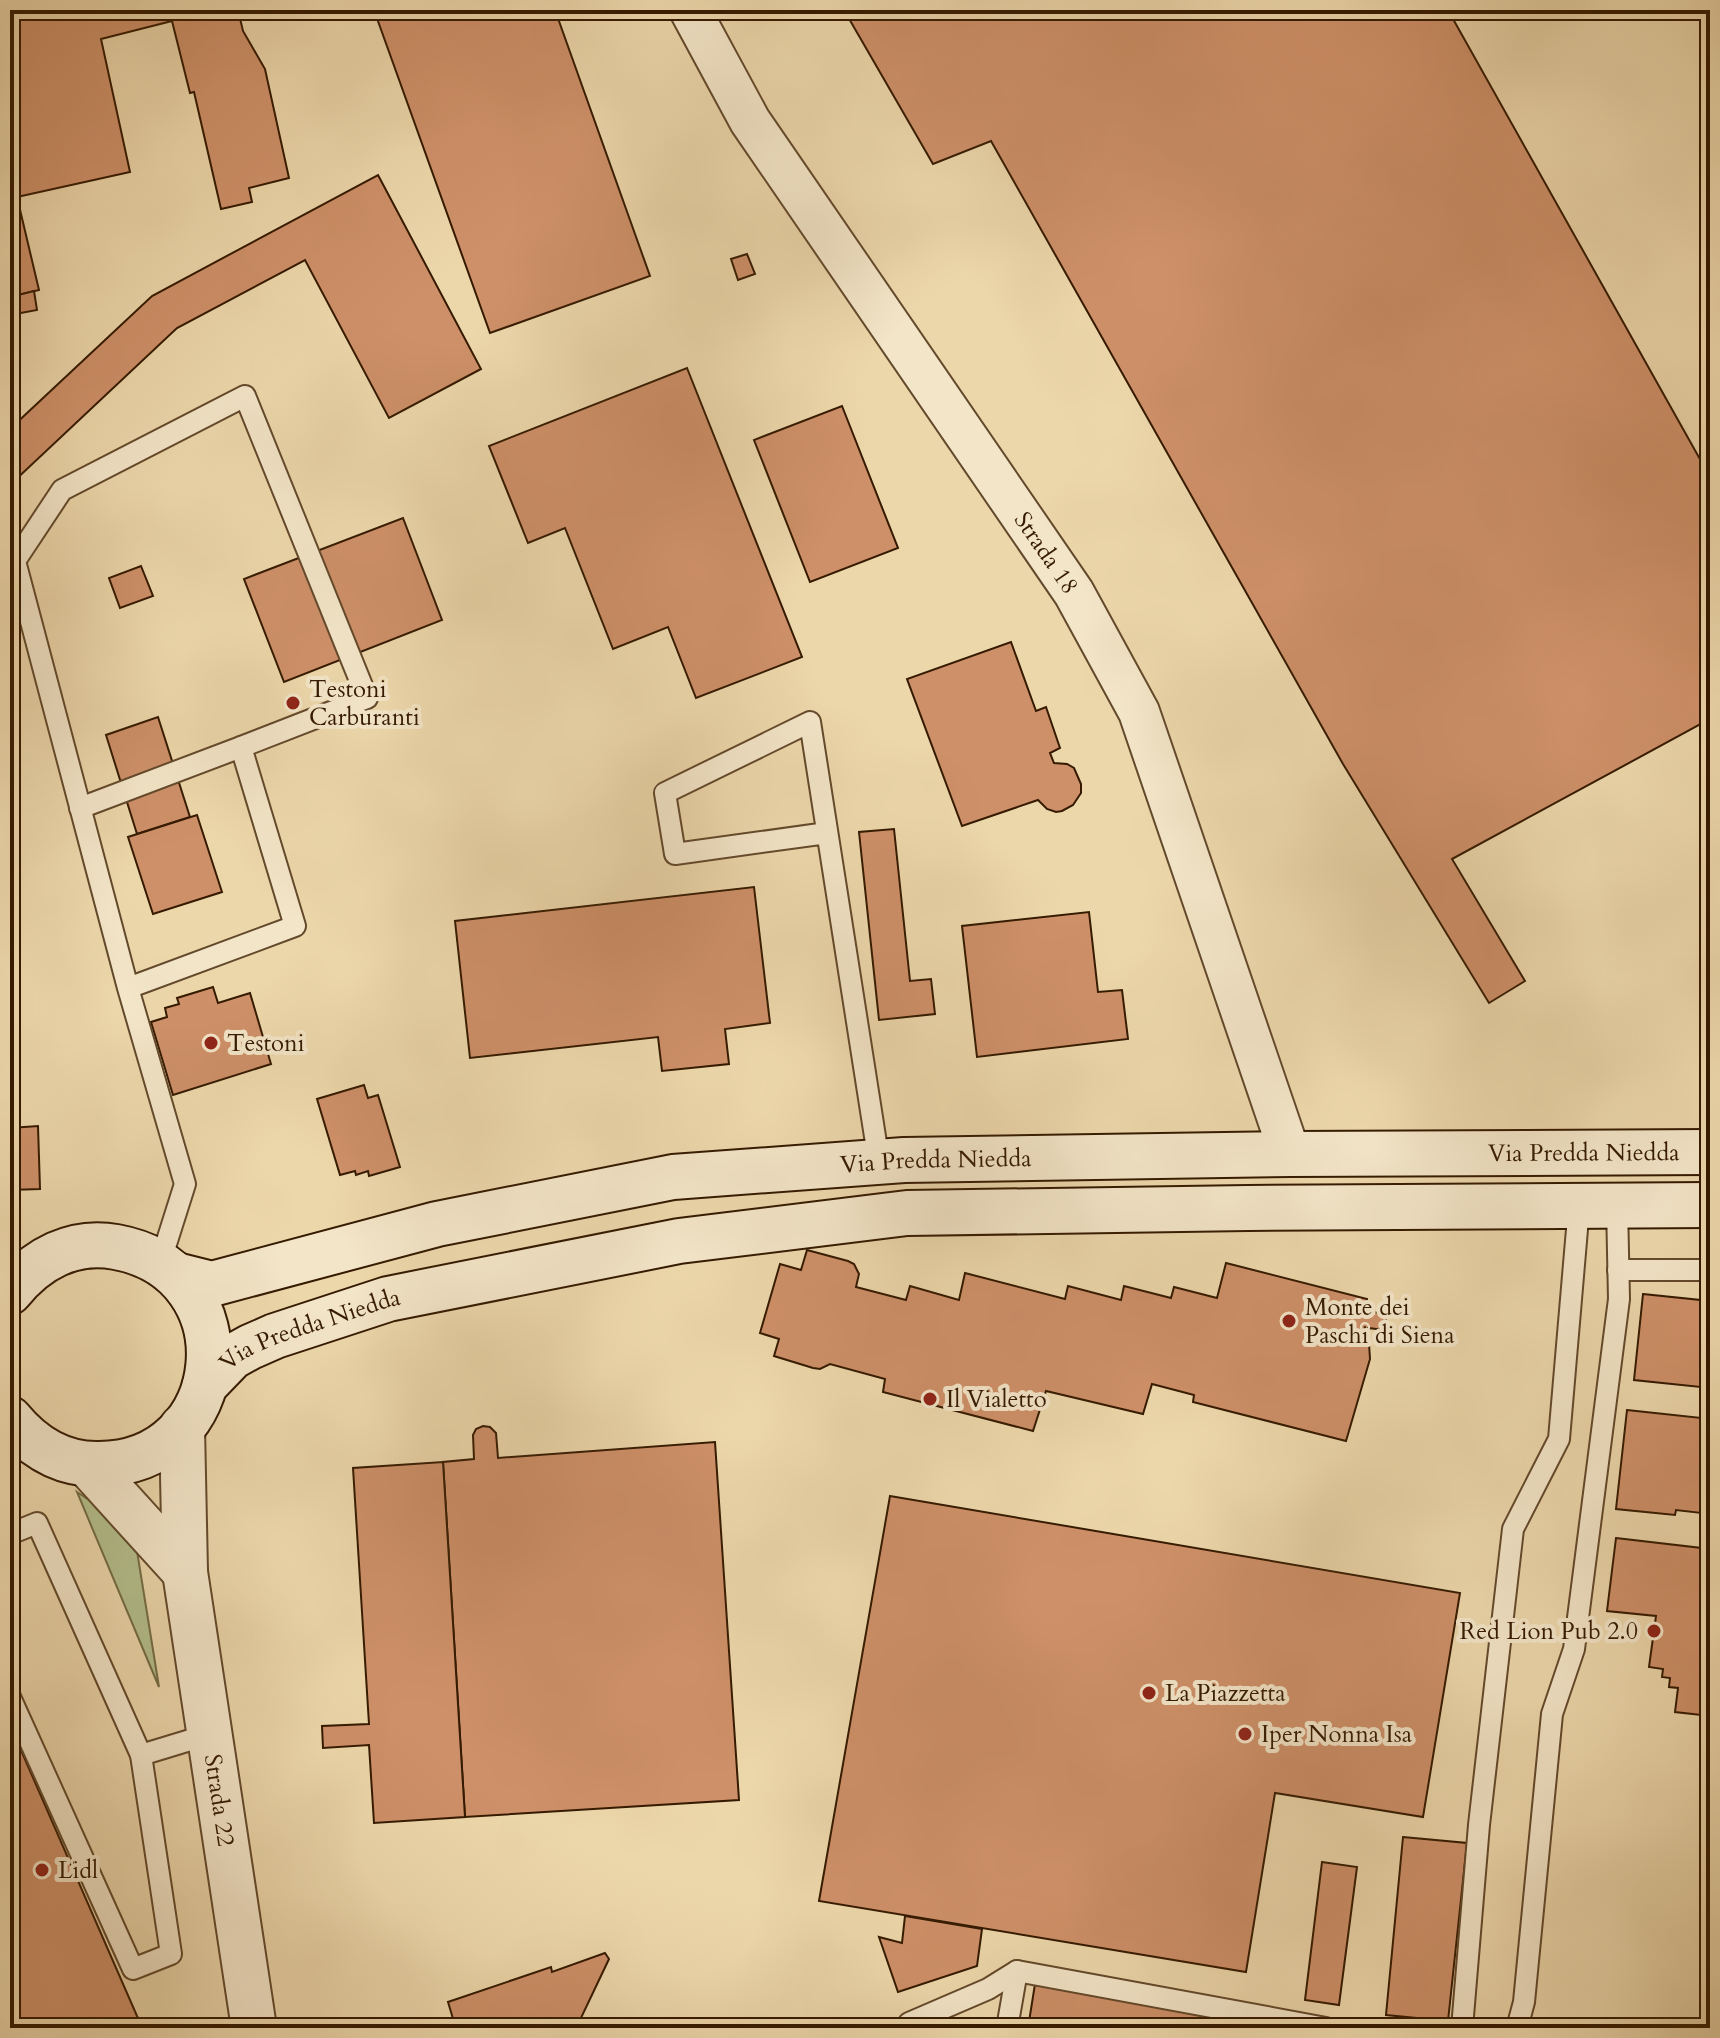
<svg xmlns="http://www.w3.org/2000/svg" width="1720" height="2038" viewBox="0 0 1720 2038" font-family="Cardo,serif">
<rect width="100%" height="100%" fill="#ecd7ab"/>
<filter id="stains"><feTurbulence type="fractalNoise" baseFrequency=".0025" numOctaves="4"/><feColorMatrix values="0 0 0 0 .2 0 0 0 0 .09 0 0 0 0 .02 0 0 0 .5 -.17"/></filter>
<radialGradient id="worn" r=".72"><stop offset=".6" stop-color="#630" stop-opacity="0"/><stop offset="1" stop-color="#630" stop-opacity=".3"/></radialGradient>
<path fill="#b3bf8c" stroke="#746c46" stroke-width="2" d="M77,1492L115,1517L136,1545L159,1687Z"/>
<g fill="#ce9069" stroke="#351a00" stroke-width="2">
<path d="M10,10H238L243,31L265,69L289,178L249,188L252,202L221,209L194,92L190,93L172,21L101,39L130,172L17,197L39,290L10,297Z"/>
<path d="M374,10H555L650,276L490,333Z"/>
<path d="M844,10H1448L1710,477V719L1452,859L1525,981L1489,1003L1343,764L991,141L933,164Z"/>
<path d="M378,175L481,369L389,418L305,260L177,328L10,485V429L152,296Z"/>
<path d="M747,254L755,274L738,280L731,259Z"/>
<path d="M34,291L37,310L10,315V297Z"/>
<path d="M687,368L802,657L696,698L668,627L613,649L565,528L528,543L489,446Z"/>
<path d="M842,406L898,548L810,582L754,440Z"/>
<path d="M403,518L442,620L284,682L244,579Z"/>
<path d="M141,566L153,596L120,608L109,578Z"/>
<path d="M1011,642L1036,711L1046,707L1060,748L1050,753L1054,763L1067,764L1074,768L1081,784V793L1073,805L1062,811L1056,812L1047,809L1038,800L962,826L907,679Z"/>
<path d="M158,717L190,817L137,834L106,735Z"/>
<path d="M197,815L222,892L153,914L128,837Z"/>
<path d="M894,829L910,981L931,979L935,1014L879,1020L859,832Z"/>
<path d="M754,887L770,1023L725,1029L729,1064L662,1071L658,1037L470,1058L455,921Z"/>
<path d="M1089,912L1098,992L1122,990L1128,1039L977,1057L962,926Z"/>
<path d="M10,978L14,1062H10Z"/>
<path d="M213,987L218,1003L250,993L271,1064L173,1095L151,1022L167,1017L165,1008L179,1004L177,998Z"/>
<path d="M364,1085L368,1098L378,1095L400,1167L369,1176L368,1171L356,1175L355,1171L340,1175L317,1099Z"/>
<path d="M38,1126L40,1189L10,1190V1128Z"/>
<path d="M807,1250L848,1261L854,1264L859,1274L856,1287L906,1300L910,1286L959,1300L965,1273L1065,1299L1068,1286L1121,1300L1124,1286L1171,1298L1174,1287L1217,1298L1226,1263L1367,1299L1366,1311L1387,1314L1384,1330L1368,1328L1370,1359L1346,1441L1193,1402L1194,1395L1152,1384L1143,1414L1046,1391L1033,1431L883,1392L885,1379L830,1364L820,1369L813,1368L774,1356L779,1339L760,1333L780,1264L801,1270Z"/>
<path d="M1643,1294L1710,1301V1388L1634,1380Z"/>
<path d="M1627,1410L1701,1418L1702,1412L1710,1413V1514L1676,1510L1675,1515L1616,1509Z"/>
<path d="M483,1426L490,1427L496,1433L498,1458L715,1442L739,1800L465,1817L443,1462L474,1459L473,1435L476,1429Z"/>
<path d="M443,1462L465,1817L374,1823L369,1745L323,1748L322,1726L369,1724L353,1468Z"/>
<path d="M890,1496L1460,1593L1423,1817L1275,1793L1246,1972L819,1901Z"/>
<path d="M1616,1538L1710,1549V1716L1675,1712L1678,1688L1669,1687L1670,1678L1662,1677L1663,1669L1649,1667L1656,1616L1607,1611Z"/>
<path d="M10,1725L137,2016L143,2028H10Z"/>
<path d="M1403,1837L1467,1843L1448,2021L1386,2015Z"/>
<path d="M1322,1862L1357,1867L1339,2005L1305,2000Z"/>
<path d="M905,1916L982,1929L977,1966L898,1992L879,1937L902,1943Z"/>
<path d="M605,1953L609,1959L581,2018L568,2022L570,2028H436L454,2022L448,2002L551,1967L552,1972Z"/>
<path d="M1035,1984L1294,2028H1028Z"/>
</g>
<g fill="none" stroke-linecap="round" stroke-linejoin="round">
<defs>
<g id="service">
<path d="M80,808L241,747"/>
<path d="M827,833L675,854L665,793L810,722L879,1162"/>
<path d="M128,988L15,561L62,490L245,396L367,698L241,747L295,926L128,988L185,1184L160,1263"/>
<path d="M1618,1270H1710"/>
<path d="M10,1534L37,1523L141,1755L171,1954L133,1969L10,1697"/>
<path d="M141,1755L210,1734"/>
<path d="M909,2023L988,1989L1017,1971L1326,2028"/>
<path d="M1007,2028L1017,1971"/>
<path d="M1462,2028L1479,1825L1513,1529L1559,1439L1579,1206"/>
<path d="M1517,2028L1524,2002L1552,1714L1574,1649L1619,1299L1617,1205"/>
</g>
<g id="minor">
<path id="s1" d="M690,10L750,121L1074,593L1139,712L1290,1154"/>
</g>
<g id="tertiary">
<path id="s2" d="M182,1427L185,1572L254,2028"/>
<path d="M88,1465L185,1572"/>
</g>
<g id="secondary">
<path id="s3" d="M176,1275L212,1284L437,1224L673,1177L904,1160L1290,1154L1710,1152"/>
<path d="M10,1292C36,1259 73,1239 116,1247C252,1272 232,1464 99,1464C62,1465 33,1447 10,1419"/>
<path id="s4" d="M205,1385L232,1357L250,1347L275,1336L388,1299L679,1241L907,1213L1248,1208L1710,1205"/>
</g>
</defs>
<use href="#service" stroke="#63492b" stroke-width="24"/>
<use href="#minor" stroke="#63492b" stroke-width="44"/>
<use href="#tertiary" stroke="#63492b" stroke-width="48"/>
<use href="#secondary" stroke="#351a00" stroke-width="48"/>
<use href="#service" stroke="#f3e5c8" stroke-width="20"/>
<use href="#minor" stroke="#f3e5c8" stroke-width="40"/>
<use href="#tertiary" stroke="#f3e5c8" stroke-width="44"/>
<use href="#secondary" stroke="#f3e5c8" stroke-width="44"/>
</g>
<g fill="#8f2418" stroke="#f3e5c8" stroke-width="3">
<circle cx="293" cy="703" r="8"/>
<circle cx="211" cy="1043" r="8"/>
<circle cx="1289" cy="1321" r="8"/>
<circle cx="930" cy="1399" r="8"/>
<circle cx="1654" cy="1631" r="8"/>
<circle cx="1149" cy="1693" r="8"/>
<circle cx="1245" cy="1734" r="8"/>
<circle cx="42" cy="1870" r="8"/>
</g>
<g text-anchor="middle" dominant-baseline="central" stroke-width="8" stroke-linejoin="round" paint-order="stroke">
<g font-size="24" fill="#351a00" stroke="#f3e5c8">
<text stroke="none"><textPath href="#s1" startOffset="650">Strada 18</textPath></text>
<text stroke="none"><textPath href="#s3" startOffset="1422">Via Predda Niedda</textPath></text>
<text stroke="none"><textPath href="#s3" startOffset="774">Via Predda Niedda</textPath></text>
<text stroke="none"><textPath href="#s4" startOffset="122">Via Predda Niedda</textPath></text>
<text stroke="none"><textPath href="#s2" startOffset="376">Strada 22</textPath></text>
</g>
<g font-size="24" fill="#351a00" stroke="#f3e5c8" text-anchor="start">
<text x="309" y="689">Testoni<tspan x="309" dy="28">Carburanti</tspan></text>
<text x="227" y="1043">Testoni</text>
<text x="1305" y="1307">Monte dei<tspan x="1305" dy="28">Paschi di Siena</tspan></text>
<text x="946" y="1399">Il Vialetto</text>
<text x="1638" y="1631" text-anchor="end">Red Lion Pub 2.0</text>
<text x="1165" y="1693">La Piazzetta</text>
<text x="1261" y="1734">Iper Nonna Isa</text>
<text x="58" y="1870">Lidl</text>
</g>
</g>
<rect width="1720" height="2038" fill="none" stroke="#ecd7ab" stroke-width="40"/>
<rect x="12" y="12" width="1696" height="2014" fill="none" stroke="#351a00" stroke-width="4"/>
<rect x="20" y="20" width="1680" height="1998" fill="none" stroke="#351a00" stroke-width="2"/>
<rect width="100%" height="100%" filter="url(#stains)"/>
<rect width="100%" height="100%" fill="url(#worn)"/>
</svg>
